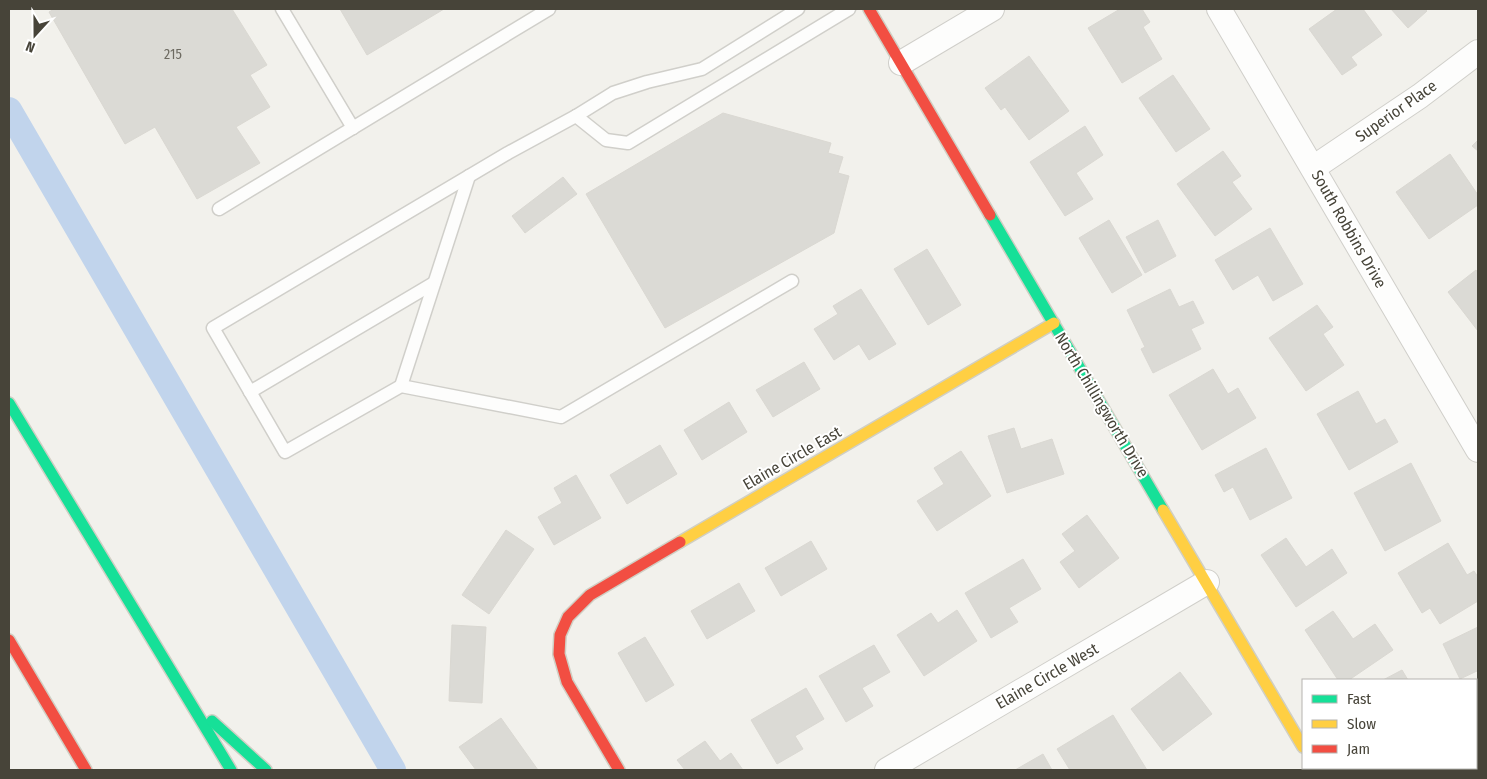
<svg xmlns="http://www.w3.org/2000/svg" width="1487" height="779" viewBox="0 0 1487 779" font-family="'Fira Sans Condensed',sans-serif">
<rect width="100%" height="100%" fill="#f2f1ec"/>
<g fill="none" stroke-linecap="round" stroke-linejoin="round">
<path stroke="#c1d4ec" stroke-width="26" d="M9,110L393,770"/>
</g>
<g fill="#dbdad5" stroke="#dad8d2">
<path d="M54,9H232L267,65L250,75L270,107L236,127L260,163L197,199L155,127L125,144L49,12Z"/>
<path d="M340,9H444L367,55Z"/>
<path d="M1120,9H1142L1150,22L1143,27L1162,59L1122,83L1088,28Z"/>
<path d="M1337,9H1363L1382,35L1351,57L1357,65L1342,75L1309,29Z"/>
<path d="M1391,9H1425L1427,11L1408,28Z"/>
<path d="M1029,56L1069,111L1029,140L1005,107L1001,110L985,88Z"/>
<path d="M1173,75L1210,129L1176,152L1139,98Z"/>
<path d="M723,113L831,143L828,153L843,157L838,173L849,176L834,233L665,328L586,194Z"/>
<path d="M1085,126L1103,155L1076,173L1093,199L1065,216L1030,162Z"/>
<path d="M1478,140V151L1472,146Z"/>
<path d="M1223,151L1241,176L1232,182L1252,209L1215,236L1177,184Z"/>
<path d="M1450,154L1478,195V205L1429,239L1396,192Z"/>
<path d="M563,177L577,194L525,233L512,216Z"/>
<path d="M1109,220L1142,275L1112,293L1079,238Z"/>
<path d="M1158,220L1176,256L1145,273L1126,237Z"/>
<path d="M1270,228L1303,284L1273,301L1258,275L1233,290L1215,260Z"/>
<path d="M927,249L961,305L928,325L894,269Z"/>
<path d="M1476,270L1478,273V331L1448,292Z"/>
<path d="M861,289L896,344L869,360L859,344L834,360L814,329L838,314L833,306Z"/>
<path d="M1170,289L1179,307L1193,301L1204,323L1191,329L1201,349L1153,373L1141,349L1145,347L1127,310Z"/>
<path d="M1317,305L1333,327L1323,334L1344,365L1306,391L1269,338Z"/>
<path d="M804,362L820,389L773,417L756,390Z"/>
<path d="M1213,369L1228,394L1238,388L1256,418L1202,450L1169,395Z"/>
<path d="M1358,391L1376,424L1385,419L1398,442L1349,470L1317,414Z"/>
<path d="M729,402L747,432L702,460L684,430Z"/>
<path d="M1014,428L1021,449L1052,439L1064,474L1007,493L988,436Z"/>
<path d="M660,445L677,474L627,504L610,475Z"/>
<path d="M1266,448L1292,498L1250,520L1233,487L1224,492L1215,475Z"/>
<path d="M961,451L991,496L937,531L917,501L944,484L934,468Z"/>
<path d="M1411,463L1441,521L1385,551L1354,493Z"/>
<path d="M576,475L601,518L554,545L538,517L562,503L554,488Z"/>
<path d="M1087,515L1119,558L1079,588L1060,562L1075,551L1062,534Z"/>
<path d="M506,530L534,549L489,614L462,595Z"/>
<path d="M1286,538L1306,567L1332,549L1347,573L1296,607L1261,555Z"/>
<path d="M811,541L827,569L781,596L765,568Z"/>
<path d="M1448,543L1467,575L1474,571L1478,577V601L1440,624L1430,608L1422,613L1398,573Z"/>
<path d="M1023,559L1041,589L1009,608L1018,622L991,638L965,593Z"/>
<path d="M739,583L755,611L707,639L691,611Z"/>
<path d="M957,610L977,641L924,676L897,635L931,613L938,623Z"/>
<path d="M1333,611L1353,639L1375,624L1393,650L1349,680H1338L1305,630Z"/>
<path d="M452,625L486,627L482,703L449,701Z"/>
<path d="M1478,627V674L1477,671L1460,679L1443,644Z"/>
<path d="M645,637L674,685L646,702L618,653Z"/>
<path d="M874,645L890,672L862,688L873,706L846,722L819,676Z"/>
<path d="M1402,670L1408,680H1383Z"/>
<path d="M1180,672L1212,714L1163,751L1131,709Z"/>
<path d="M806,688L824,719L795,736L803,749L777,764L751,720Z"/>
<path d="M1113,715L1147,770H1070L1057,749Z"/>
<path d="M501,718L538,770H476L459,747Z"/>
<path d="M705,741L720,761L731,753L743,770H685L677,760Z"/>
<path d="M1043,754L1052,770H1015Z"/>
</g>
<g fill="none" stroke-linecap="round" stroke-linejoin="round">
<defs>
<g id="lane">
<path d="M282,9L353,128"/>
<path d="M576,116L606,140L628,143L849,9"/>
<path d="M219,209L549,9"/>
<path d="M792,281L561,417L401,386L285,452L213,328L508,153L576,116L613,93L647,82L702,69L798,9"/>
<path d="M401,386L469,176"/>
<path d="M250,392L434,283"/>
</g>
<g id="street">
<path d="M1219,9L1478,450"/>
<path d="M901,63L992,9"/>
<path d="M1313,168L1420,96L1478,52"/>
<path d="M1316,768L1317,770"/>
<path d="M887,770L1207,582"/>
</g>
<g id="fast">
<path d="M990,215L1163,510"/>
<path d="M9,403L231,770"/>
<path d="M212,721L266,770"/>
</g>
<g id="slow">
<path d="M1163,510L1303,747"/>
<path d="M680,542L1054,323"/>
</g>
<g id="jam">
<path d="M869,9L990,215"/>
<path d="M9,640L86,770"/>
<path d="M619,770L567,682L559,654L560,635L568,617L590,595L680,542"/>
</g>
</defs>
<use href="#lane" stroke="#d0cfca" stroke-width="15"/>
<use href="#street" stroke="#d0cfca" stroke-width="26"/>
<use href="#fast" stroke="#d0cfc4" stroke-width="14"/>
<use href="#slow" stroke="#d0cfc4" stroke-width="14"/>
<use href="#jam" stroke="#d0cfc4" stroke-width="14"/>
<use href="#lane" stroke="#fdfdfc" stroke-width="12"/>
<use href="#street" stroke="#fdfdfc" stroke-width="24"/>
<use href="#fast" stroke="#16e098" stroke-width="11"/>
<use href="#slow" stroke="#ffcf43" stroke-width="11"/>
<use href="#jam" stroke="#f24e42" stroke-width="11"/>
</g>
<g text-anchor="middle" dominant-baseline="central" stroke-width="4" stroke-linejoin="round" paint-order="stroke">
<g font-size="14" fill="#6d6a61">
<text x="173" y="54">215</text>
</g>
<g font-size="16" fill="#474439" stroke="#fff">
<text transform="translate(1396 111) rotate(-35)">Superior Place</text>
<text transform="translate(1349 229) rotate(60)">South Robbins Drive</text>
<text transform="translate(1102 405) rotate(59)">North Chillingworth Drive</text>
<text transform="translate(792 458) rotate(-30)">Elaine Circle East</text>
<text transform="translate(1047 676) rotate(-30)">Elaine Circle West</text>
</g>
</g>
<rect width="1487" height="779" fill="none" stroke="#474439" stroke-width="20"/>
<rect x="1302" y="679" width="175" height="90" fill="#ffffff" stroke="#b5b4b0"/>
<rect x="1312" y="695" width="25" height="8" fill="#16e098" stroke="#b5b4b0"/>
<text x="1347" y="704" font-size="15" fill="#474439">Fast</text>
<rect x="1312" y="720" width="25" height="8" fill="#ffcf43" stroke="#b5b4b0"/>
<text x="1347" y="729" font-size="15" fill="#474439">Slow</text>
<rect x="1312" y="745" width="25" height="8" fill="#f24e42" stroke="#b5b4b0"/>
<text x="1347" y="754" font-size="15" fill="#474439">Jam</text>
<g transform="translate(35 35) rotate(201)" stroke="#ffffff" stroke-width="4" paint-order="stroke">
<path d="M0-4L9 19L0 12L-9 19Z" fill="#474439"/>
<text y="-8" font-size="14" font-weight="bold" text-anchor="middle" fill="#474439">N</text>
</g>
</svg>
